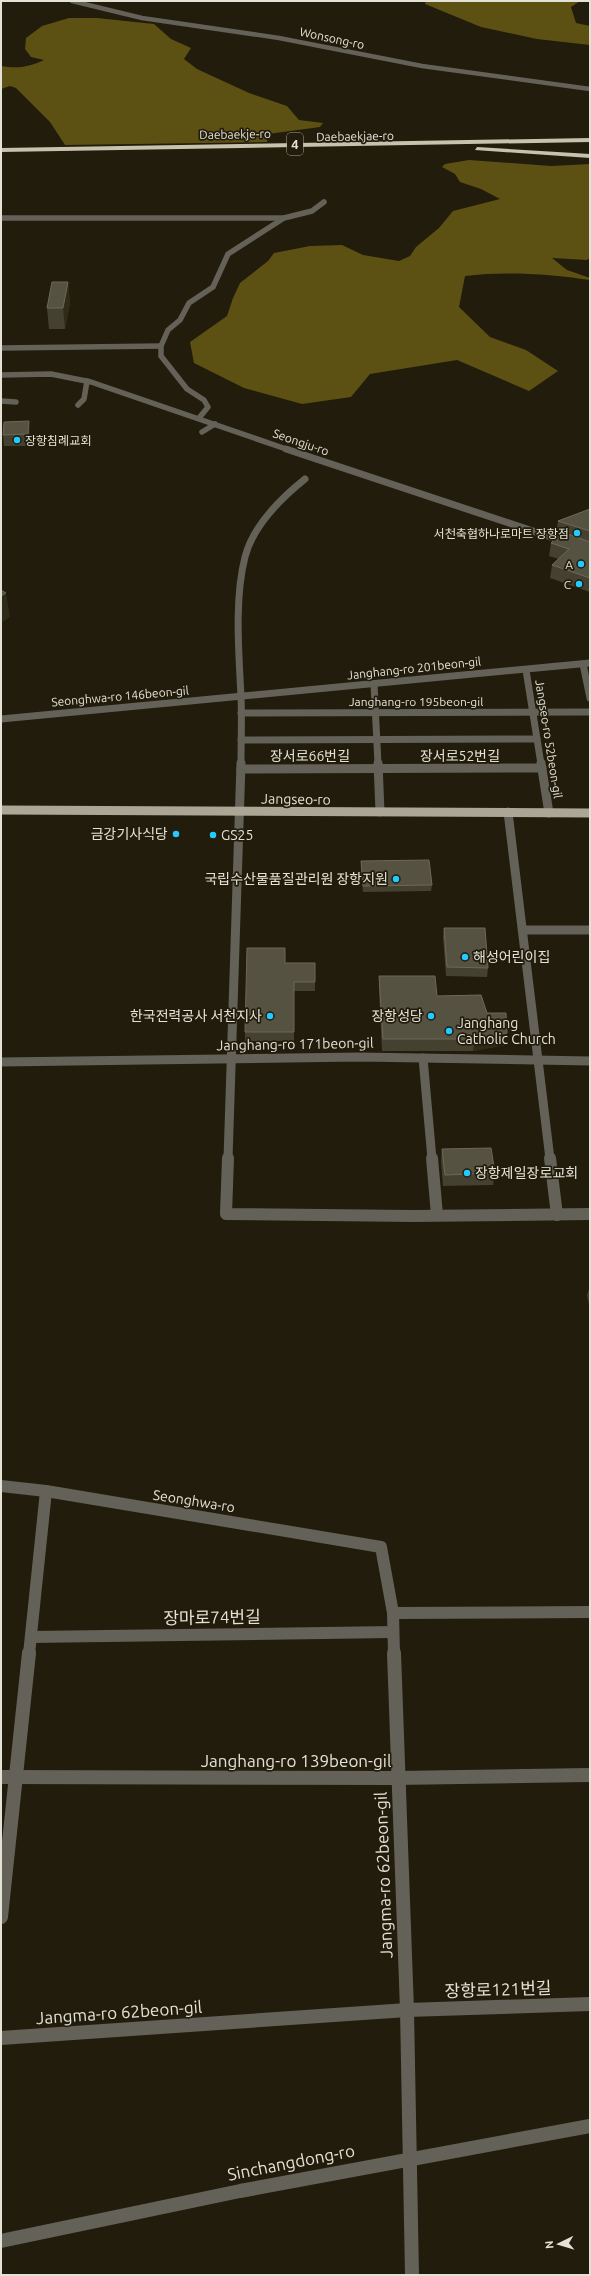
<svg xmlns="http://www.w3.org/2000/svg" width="591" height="2276" viewBox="0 0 591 2276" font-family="Ubuntu,'Noto Sans KR',sans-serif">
<rect width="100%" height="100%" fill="#211c0b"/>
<g fill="#5d5013">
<path d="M426,1H580L571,7L576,23L590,26V45L537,39L481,27L425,4Z"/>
<path d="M69,18H97L154,24L171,39L191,48L184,59L197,69L249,93L287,106L299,120L323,123L320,127L268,134L267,142L65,145L50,122L16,88L10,86L1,89V66C17,69 29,67 44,60L31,57L25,49L26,38L42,26Z"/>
<path d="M469,160L551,166L590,164V258L587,260L552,258L567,270L590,278V280C550,274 505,271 465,276L459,307L490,337L526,350L558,371L529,391L457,360L370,374L351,397L302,404L244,388L194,363L190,342L227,316L233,298L240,283L268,261L274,253L310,246L342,245L363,255L399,261L410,256L416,247L439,228L453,211L500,199L481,189L460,182L455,174L442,167L445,164Z"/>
</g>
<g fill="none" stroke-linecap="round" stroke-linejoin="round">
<path stroke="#636158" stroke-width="4.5" d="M72,1L142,18L279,38L422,66L590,89"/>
<g stroke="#636158" stroke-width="5.5">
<path d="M1,218H283"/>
<path d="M1,348L161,346"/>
<path d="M1,375L51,374L91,382L289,450"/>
<path d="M1,401L16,402"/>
<path d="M78,405L84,399L87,381"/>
<path d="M199,418L208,407L204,400L187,389L161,356V346L168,330L180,320L189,303L213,287L228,254L284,218L312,211L324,202"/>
<path d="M202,432L215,424"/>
</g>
<g stroke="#636158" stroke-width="7">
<path d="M286,449L590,550"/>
<path d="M583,664L590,698"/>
<path d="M526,670L541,764"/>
<path d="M374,684L378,764"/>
<path d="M241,713L590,712"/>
<path d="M1,719L590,663"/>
<path d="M241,740L537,739"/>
<path d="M241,764C241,742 242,719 241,697C239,654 234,600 245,557C253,526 280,499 305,479"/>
</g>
<g stroke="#636158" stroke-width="9">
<path d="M378,763L380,812"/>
<path d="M541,763L549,813"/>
<path d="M241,769L542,768"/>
<path d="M508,812L550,1159"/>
<path d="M524,930H590"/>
<path d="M423,1058L432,1159"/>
<path d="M1,1062L360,1057L590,1061"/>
<path d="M228,1159L241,763"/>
</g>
<g stroke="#636158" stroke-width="12">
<path d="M228,1158L226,1214L413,1216L590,1214"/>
<path d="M432,1158L437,1215"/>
<path d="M550,1158L557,1215"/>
<path d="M1,1486L46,1491L381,1547L393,1613L394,1654"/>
<path d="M393,1613L590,1612"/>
<path d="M31,1637L393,1632"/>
<path d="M29,1654L46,1491"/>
</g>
<g stroke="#636158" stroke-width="14">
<path d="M394,1653L407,2010L412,2275"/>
<path d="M1,1777L397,1778L590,1775"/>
<path d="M1,1917L29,1653"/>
<path d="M1,2038L407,2010L590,2004"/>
<path d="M1,2241L240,2191L590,2126"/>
</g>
<path stroke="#aba695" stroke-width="9" d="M1,810L590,813"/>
<g fill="#c7c2ad" fill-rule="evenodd">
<path d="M590,138V142L1,152V148Z"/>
<path d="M477,147L590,154V158L475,150Z"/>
</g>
</g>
<g fill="#454130">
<path d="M68,282L70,303L65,329H49L47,308Z"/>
<path d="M30,433L29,446H4L3,435Z"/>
<path d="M590,509V592L550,578L552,565L559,559L549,556L551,543L560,535L556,534L558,521Z"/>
<path d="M361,861L432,885L431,891L363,892L361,867Z"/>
<path d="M444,928L488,968L487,977L446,976L443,937Z"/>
<path d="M285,963H315V991H294V1041H245V1032Z"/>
<path d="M379,976L487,1013L505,1045L473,1051H382L379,989Z"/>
<path d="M442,1149L495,1173L493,1185L443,1186L441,1161Z"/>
<path d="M590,1286V1309L587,1295Z"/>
</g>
<g fill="#2f2b19">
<path d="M68,282L70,303L65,329L63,308Z"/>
<path d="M29,421L30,433L29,446L28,434Z"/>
<path d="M6,593L10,617L1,623V596Z"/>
<path d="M507,1033L505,1045L473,1051L475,1039Z"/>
</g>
<g fill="#565242" stroke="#6c6959">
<path d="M52,282H68L63,308H47Z"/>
<path d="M29,421L28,434L3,435L4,422Z"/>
<path d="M590,509V531L558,521Z"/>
<path d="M562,532L590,542V578L552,565L569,549L551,543Z"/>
<path d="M1,590L6,593L1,596Z"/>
<path d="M429,860L432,885L363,886L361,861Z"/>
<path d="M444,928H485L488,968L447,967Z"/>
<path d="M247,948H285V963H315V982H294V1032H245Z"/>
<path d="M379,976H435L437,996L481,995L487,1013H506L507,1033L475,1039H383Z"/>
<path d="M491,1148L495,1173L445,1175L442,1149Z"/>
</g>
<g fill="#24c9fe" stroke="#211c0b" stroke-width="1.5">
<circle cx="17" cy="440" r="4"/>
<circle cx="577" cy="533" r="4"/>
<circle cx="581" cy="564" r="4"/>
<circle cx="579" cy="584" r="4"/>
<circle cx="176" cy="834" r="4"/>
<circle cx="213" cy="835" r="4"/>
<circle cx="396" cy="879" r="4"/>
<circle cx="465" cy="957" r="4"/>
<circle cx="270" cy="1016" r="4"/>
<circle cx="431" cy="1016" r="4"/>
<circle cx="449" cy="1031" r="4"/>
<circle cx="467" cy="1173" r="4"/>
</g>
<g text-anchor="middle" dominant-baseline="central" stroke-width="3.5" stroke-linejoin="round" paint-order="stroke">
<g font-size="12" fill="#e4e2d7" stroke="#211c0b">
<text transform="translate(332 38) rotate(12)">Wonsong-ro</text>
<text transform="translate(235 134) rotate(-1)">Daebaekje-ro</text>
<text transform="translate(355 136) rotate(-1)">Daebaekjae-ro</text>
<text transform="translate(301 442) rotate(19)">Seongju-ro</text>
<text transform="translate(414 668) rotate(-6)">Janghang-ro 201beon-gil</text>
<text transform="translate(120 696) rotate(-5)">Seonghwa-ro 146beon-gil</text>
<text x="416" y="701">Janghang-ro 195beon-gil</text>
<text transform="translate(549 739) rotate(81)">Jangseo-ro 52beon-gil</text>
</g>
<g font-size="12" fill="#e4e2d7" stroke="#211c0b" text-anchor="end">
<text x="25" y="440" text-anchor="start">장항침례교회</text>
<text x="569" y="533">서천축협하나로마트 장항점</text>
<text x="573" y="564">A</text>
<text x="571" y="584">C</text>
</g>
<rect fill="#211c0b" stroke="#aaa79a" stroke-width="1" x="287" y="133" width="16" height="22" rx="3"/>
<g font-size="13" font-weight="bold" fill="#e4e2d7">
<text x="295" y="144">4</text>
</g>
<g font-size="14" fill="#e4e2d7" stroke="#211c0b">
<text x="310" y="756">장서로66번길</text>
<text x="460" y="756">장서로52번길</text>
<text transform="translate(296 799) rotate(1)">Jangseo-ro</text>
<text transform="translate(295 1044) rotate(-1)">Janghang-ro 171beon-gil</text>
<text transform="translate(194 1501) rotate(9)">Seonghwa-ro</text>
</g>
<g font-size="14" fill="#e4e2d7" stroke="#211c0b" text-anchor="end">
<text x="168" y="834">금강기사식당</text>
<text x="221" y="835" text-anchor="start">GS25</text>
<text x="388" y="879">국립수산물품질관리원 장항지원</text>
<text x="473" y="957" text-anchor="start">해성어린이집</text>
<text x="262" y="1016">한국전력공사 서천지사</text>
<text x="423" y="1016">장항성당</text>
<text x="457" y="1023" text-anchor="start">Janghang<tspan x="457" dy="16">Catholic Church</tspan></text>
<text x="475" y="1173" text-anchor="start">장항제일장로교회</text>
</g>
<g font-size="17" fill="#e4e2d7" stroke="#211c0b">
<text transform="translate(212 1617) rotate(-1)">장마로74번길</text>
<text x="296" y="1760">Janghang-ro 139beon-gil</text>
<text transform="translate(383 1875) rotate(-92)">Jangma-ro 62beon-gil</text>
<text transform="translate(498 1989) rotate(-2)">장항로121번길</text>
<text transform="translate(119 2012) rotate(-4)">Jangma-ro 62beon-gil</text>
<text transform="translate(291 2162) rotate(-11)">Sinchangdong-ro</text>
</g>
</g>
<rect width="591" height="2276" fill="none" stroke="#e4e2d7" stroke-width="4"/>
<g transform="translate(559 2244) rotate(265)" stroke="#211c0b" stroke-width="3" paint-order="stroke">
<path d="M0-3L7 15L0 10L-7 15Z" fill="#e4e2d7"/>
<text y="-6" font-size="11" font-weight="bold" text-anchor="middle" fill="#e4e2d7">N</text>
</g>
</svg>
